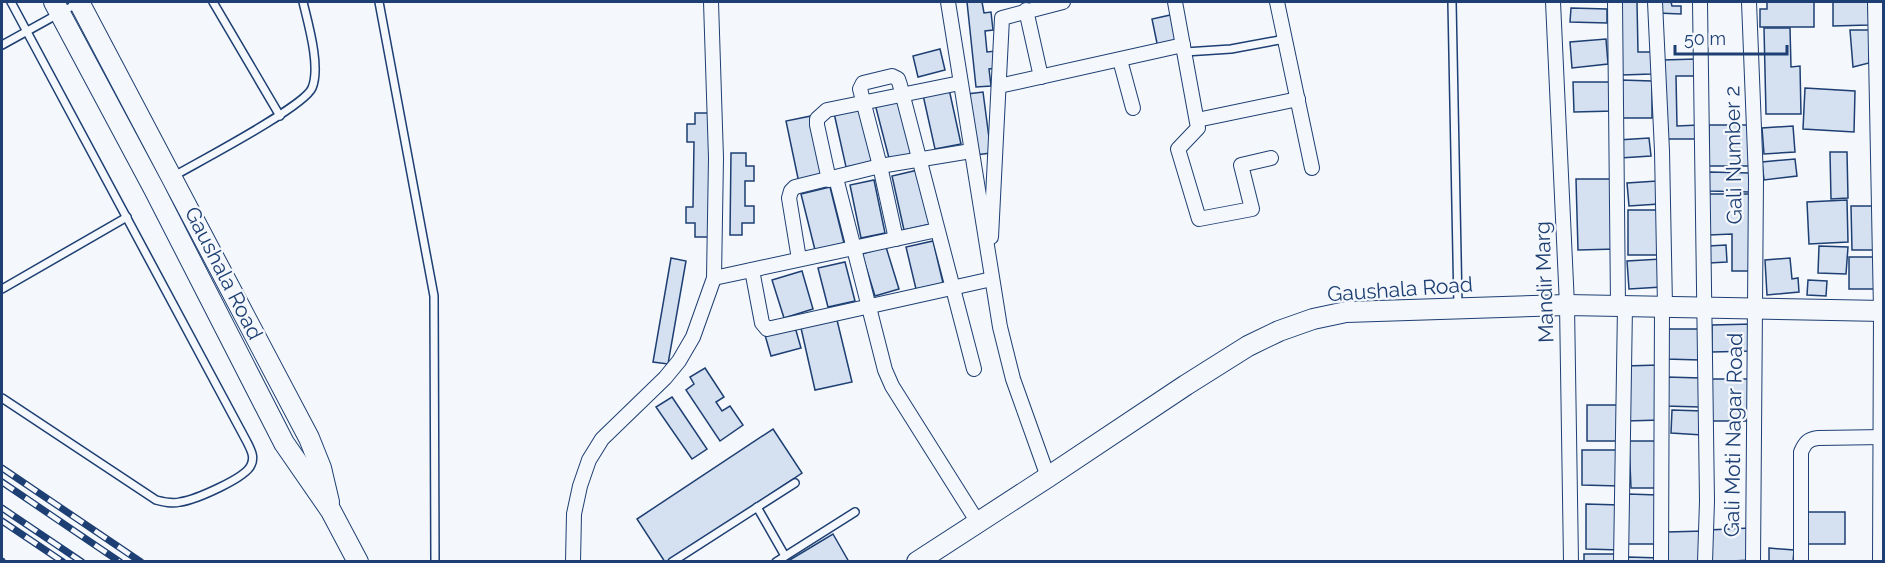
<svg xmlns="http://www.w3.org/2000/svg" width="1885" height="563" viewBox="0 0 1885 563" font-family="Raleway,sans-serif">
<rect width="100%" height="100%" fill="#f4f7fb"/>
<g fill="#d5e0f0" stroke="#1d3f73" stroke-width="1.5">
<path d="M967,2H982L984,13L991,12L993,30L985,31L987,52L996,51L998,68L989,69L991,86L976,87Z"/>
<path d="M1621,2H1637L1638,52H1652V74L1622,75Z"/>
<path d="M1657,2H1671L1672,6H1681V14L1657,13Z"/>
<path d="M1767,2H1814V27H1760V9H1767Z"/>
<path d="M1833,2H1868L1869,25L1833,26Z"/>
<path d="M1571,8L1607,9V23L1570,22Z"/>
<path d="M1175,14L1181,43L1158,48L1152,19Z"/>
<path d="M1764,28H1790L1791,67L1800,66L1801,114H1766Z"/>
<path d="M1850,30H1870L1869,63L1853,67Z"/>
<path d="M1606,39L1608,64L1572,68L1570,42Z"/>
<path d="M940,49L945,70L918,77L913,56Z"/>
<path d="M1697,59L1698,76H1676L1677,126L1699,125V139H1664L1662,60Z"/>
<path d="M1621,80L1652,81V118H1621Z"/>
<path d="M1573,82H1613L1614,111L1574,112Z"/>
<path d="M1805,88L1855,91L1854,132L1803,129Z"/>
<path d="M949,89L961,144L935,149L923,95Z"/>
<path d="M983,92L991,153L975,155L967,94Z"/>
<path d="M899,98L913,156L890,162L875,104Z"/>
<path d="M860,108L872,162L846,167L834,113Z"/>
<path d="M695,113H710V237H695V223H686V207H693L694,142H687V124H695Z"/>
<path d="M811,116L825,177L799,183L786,121Z"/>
<path d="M1709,125H1748L1749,166H1709Z"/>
<path d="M1793,126L1795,152L1764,154L1762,128Z"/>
<path d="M1649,138L1651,156L1620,158L1618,140Z"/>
<path d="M1830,152H1847L1848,198L1831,199Z"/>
<path d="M731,153H746V166H754V181H745V206H754V223H742V235H730Z"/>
<path d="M1795,159L1797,176L1764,180L1762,162Z"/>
<path d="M918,170L931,224L904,230L892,176Z"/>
<path d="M1709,172L1750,173L1749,192L1709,191Z"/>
<path d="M1576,179H1615L1617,249L1578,250Z"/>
<path d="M874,180L885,233L861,238L850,185Z"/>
<path d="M1657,181L1659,204L1629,206L1627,183Z"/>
<path d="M830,187L844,243L815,250L801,194Z"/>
<path d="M1708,194H1752L1753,271H1732V234L1709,235Z"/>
<path d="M1847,200L1848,242L1809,244L1807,202Z"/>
<path d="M1851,206H1878L1879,250H1852Z"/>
<rect x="1628" y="210" width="32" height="45"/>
<path d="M933,241L943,283L916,289L906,247Z"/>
<path d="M1726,245L1727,262L1709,263L1708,246Z"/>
<path d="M1819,246L1848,247L1846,274L1818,273Z"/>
<path d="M886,247L899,289L875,296L862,254Z"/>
<rect x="1849" y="257" width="28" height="32"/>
<path d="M671,258L686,261L668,364L653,362Z"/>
<path d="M1790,258L1792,279L1798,278L1799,292L1767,295L1765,260Z"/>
<path d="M1661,259L1662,287L1629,289L1627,261Z"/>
<path d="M845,262L855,301L828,307L818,268Z"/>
<path d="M802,271L813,309L784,318L772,280Z"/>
<path d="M1808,280L1827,281L1826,296L1807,295Z"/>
<path d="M837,320L852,382L815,390L801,328Z"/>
<path d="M1753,324L1754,351L1712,352V325Z"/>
<path d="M795,327L801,348L771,356L765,335Z"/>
<path d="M1667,329H1701L1700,360L1666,359Z"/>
<path d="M1659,365L1661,420L1626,421L1625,366Z"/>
<path d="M705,368L724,397L716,402L722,411L730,406L743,425L720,441L686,390L694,384L690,377Z"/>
<path d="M1666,377L1701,378L1700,407L1665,406Z"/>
<path d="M1709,379H1752L1753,421H1709Z"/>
<path d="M672,397L707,449L692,459L656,407Z"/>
<rect x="1587" y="405" width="33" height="36"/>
<path d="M1672,410L1703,411L1702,435L1671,433Z"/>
<path d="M773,429L802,473L668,562H665L637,519Z"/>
<path d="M1629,441H1657L1659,488H1631Z"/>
<path d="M1582,450H1619V486L1582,485Z"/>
<path d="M1627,494L1658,495V544H1627Z"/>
<path d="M1586,504L1620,505V550L1586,549Z"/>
<rect x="1805" y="512" width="40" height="32"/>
<path d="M1750,528L1752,560L1710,562L1708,530Z"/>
<path d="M1704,531L1705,562H1668L1667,532Z"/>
<path d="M833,534L849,562H789L788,561Z"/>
<path d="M1769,548L1794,550L1793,562H1769Z"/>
<rect x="1584" y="554" width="35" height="8"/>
<path d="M1628,557L1660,558V562H1628Z"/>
</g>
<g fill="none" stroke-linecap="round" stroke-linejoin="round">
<defs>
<g id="lane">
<path d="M213,2L280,116"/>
<path d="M379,2L434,296L435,562"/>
<path d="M1452,2L1458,306"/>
<path d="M2,45L78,3"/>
<path d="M1185,52L1231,49L1285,39"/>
<path d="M174,176C198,162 304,107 312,88C321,67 308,23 303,2"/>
<path d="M2,289L127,217"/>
<path d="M2,398L156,500C164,502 172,504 180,502C195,500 246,478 251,465C255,457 251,450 247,442L11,2"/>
<path d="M757,507L785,556"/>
<path d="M672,562L795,483"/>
<path d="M776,562L855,512"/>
</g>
<g id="street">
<path d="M948,2L1000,327L1013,379L1048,477"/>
<path d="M1175,2L1198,128L1178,149L1199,219L1252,209L1241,165L1271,158"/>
<path d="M1277,2L1312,168"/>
<path d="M1553,2L1567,305L1571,562"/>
<path d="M1615,2L1618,306"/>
<path d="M1655,2L1662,151L1665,306"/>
<path d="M1700,2L1707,501L1705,562"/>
<path d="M1749,2L1756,179L1753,562"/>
<path d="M1875,2L1881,311L1880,562"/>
<path d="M1026,10L1041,77"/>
<path d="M1120,60L1133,108"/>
<path d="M999,86L1183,45"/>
<path d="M1197,120L1298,99"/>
<path d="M836,178L885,370L892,386L977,521"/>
<path d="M829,180L817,125V119L827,110L960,83"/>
<path d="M991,237L1002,18L1063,2"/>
<path d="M896,239L880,166L860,89L863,83L892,76L898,79L900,85L974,369"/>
<path d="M799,259L789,198L791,191L795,187L880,166L971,151"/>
<path d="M752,270L762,323L767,329L992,279"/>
<path d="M714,278L937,230"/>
<path d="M573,562L574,514L580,486L589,460L602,439L665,378L679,361L693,337L714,278L716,158L711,2"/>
<path d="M1621,562L1625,306"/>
<path d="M1661,562L1662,306"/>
<path d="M1801,562V452C1805,443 1808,439 1818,438L1884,437"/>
</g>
<g id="secondary">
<path d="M54,2L154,189L284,443L331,511L358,562"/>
<path d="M79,2L309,438L321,468L329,502"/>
<path d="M917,562L1048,477L1186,385L1248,346L1279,331L1313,319L1346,312L1567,305L1884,311"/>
</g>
</defs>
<use href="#lane" stroke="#1d3f73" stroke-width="10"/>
<use href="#street" stroke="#1d3f73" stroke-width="16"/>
<use href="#secondary" stroke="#1d3f73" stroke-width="22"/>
<use href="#lane" stroke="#f4f7fb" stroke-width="7"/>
<use href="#street" stroke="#f4f7fb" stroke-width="14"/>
<use href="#secondary" stroke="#f4f7fb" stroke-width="20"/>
<defs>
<g id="rail">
<path d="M2,468L141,562"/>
<path d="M2,482L120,562"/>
<path d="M2,508L82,562"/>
<path d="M2,521L63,562"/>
<path d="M2,561V562"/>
</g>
</defs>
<use href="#rail" stroke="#1d3f73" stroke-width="7"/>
<use href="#rail" stroke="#f4f7fb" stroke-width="4.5" stroke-dasharray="14" stroke-linecap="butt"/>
</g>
<g text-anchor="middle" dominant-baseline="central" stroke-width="4.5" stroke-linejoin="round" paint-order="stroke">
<g font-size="21" fill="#1d3f73" stroke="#f4f7fb">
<text transform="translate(1733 155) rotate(-91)">Gali Number 2</text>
<text transform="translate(224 273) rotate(63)">Gaushala Road</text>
<text transform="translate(1544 282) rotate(-92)">Mandir Marg</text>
<text transform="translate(1400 289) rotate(-4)">Gaushala Road</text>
<text transform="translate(1733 435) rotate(-89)">Gali Moti Nagar Road</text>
</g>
</g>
<rect width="1885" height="563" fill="none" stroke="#1d3f73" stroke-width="6"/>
<path d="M1675 45v9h112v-9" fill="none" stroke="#1d3f73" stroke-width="3"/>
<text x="1684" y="45" font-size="18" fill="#1d3f73" stroke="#f4f7fb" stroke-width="4.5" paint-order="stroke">50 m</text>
</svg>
